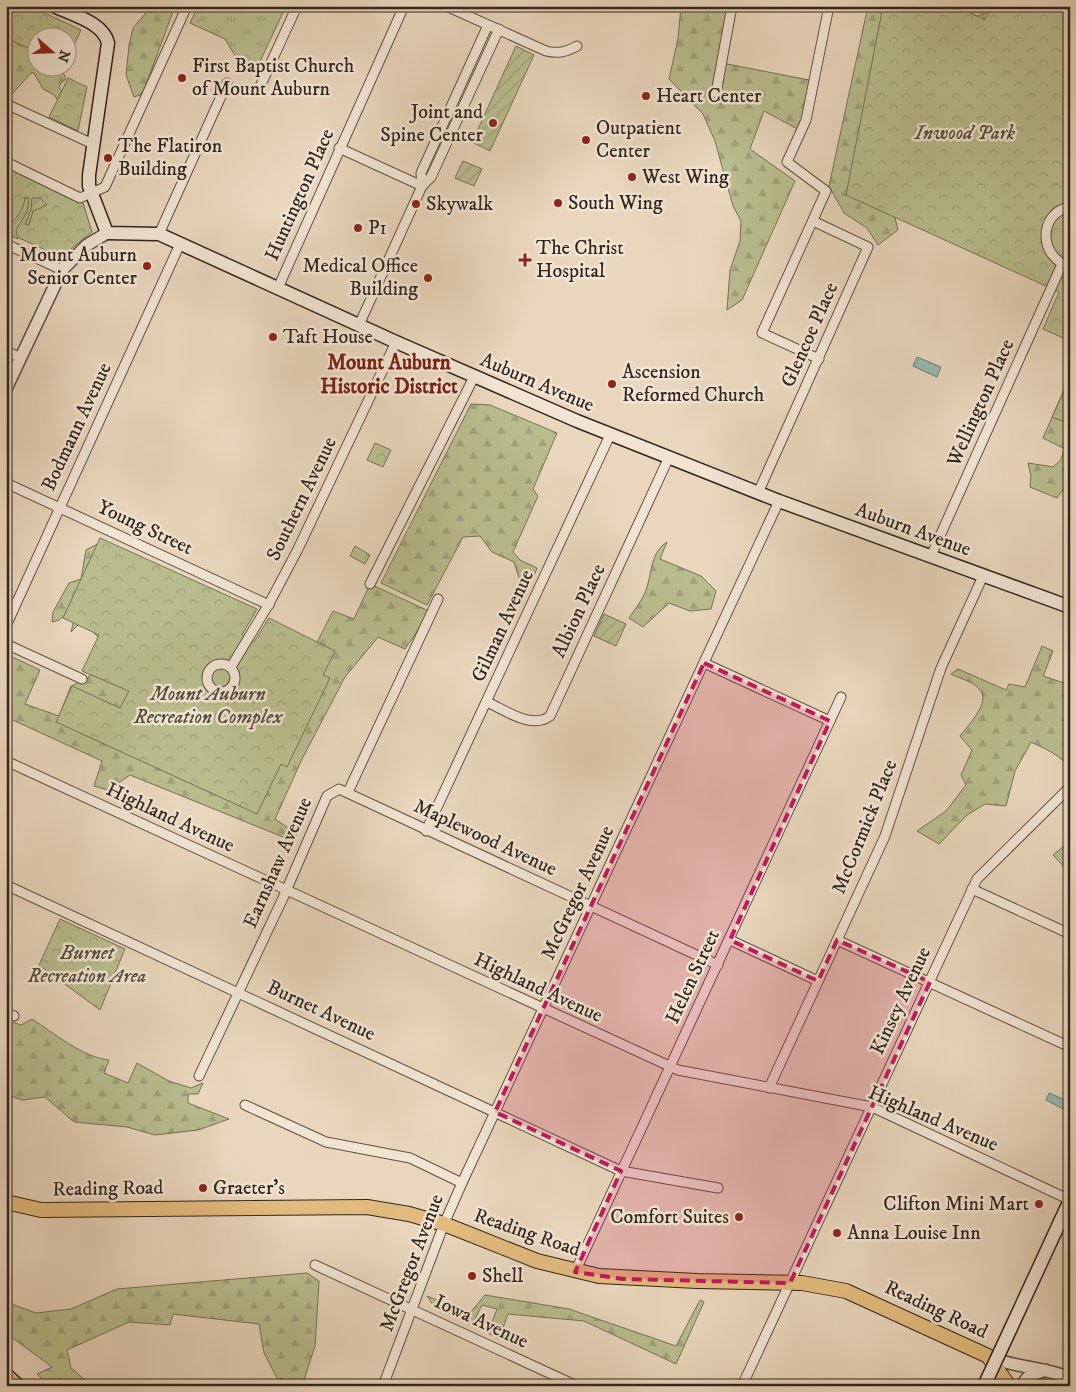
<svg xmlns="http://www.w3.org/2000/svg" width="1076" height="1392" viewBox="0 0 1076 1392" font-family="'IM FELL DW Pica',serif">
<defs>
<pattern id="grass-tufts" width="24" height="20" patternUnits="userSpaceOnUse" patternTransform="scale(1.25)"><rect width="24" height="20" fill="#b9bd8e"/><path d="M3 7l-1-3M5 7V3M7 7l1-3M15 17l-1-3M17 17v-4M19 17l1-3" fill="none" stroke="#9fa27a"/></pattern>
<pattern id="forest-firs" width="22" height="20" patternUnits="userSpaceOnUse" patternTransform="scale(1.25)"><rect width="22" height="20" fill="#b9bd8e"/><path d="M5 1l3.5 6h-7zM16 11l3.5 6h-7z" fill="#9fa27a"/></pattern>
<pattern id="park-crowns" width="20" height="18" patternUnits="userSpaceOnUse" patternTransform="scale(1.25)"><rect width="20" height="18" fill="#b9bd8e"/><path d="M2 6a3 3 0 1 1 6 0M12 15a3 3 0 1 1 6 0" fill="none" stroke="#9fa27a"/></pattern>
<pattern id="garden-furrows" width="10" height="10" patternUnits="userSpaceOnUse" patternTransform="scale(1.25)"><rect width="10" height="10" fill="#b9bd8e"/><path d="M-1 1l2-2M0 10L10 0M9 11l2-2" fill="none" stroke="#9fa27a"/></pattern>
<pattern id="water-ripples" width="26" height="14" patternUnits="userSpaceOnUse" patternTransform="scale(1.25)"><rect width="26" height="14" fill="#97b9b3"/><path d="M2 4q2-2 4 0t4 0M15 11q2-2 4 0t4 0" fill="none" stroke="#7c9691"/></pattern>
</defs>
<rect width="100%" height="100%" fill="#e9d6bc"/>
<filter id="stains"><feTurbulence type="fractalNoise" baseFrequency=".004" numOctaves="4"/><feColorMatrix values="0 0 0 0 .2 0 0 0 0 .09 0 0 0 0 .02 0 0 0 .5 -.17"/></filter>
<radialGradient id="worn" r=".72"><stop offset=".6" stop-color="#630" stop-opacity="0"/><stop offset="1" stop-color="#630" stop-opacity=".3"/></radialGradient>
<path fill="url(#grass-tufts)" stroke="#747256" d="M198,6H286L257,68L237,59L225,39L190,23Z"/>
<g fill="url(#forest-firs)" stroke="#747256">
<path d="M147,6H175L144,90L140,95L134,97L126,75L129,45L133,28L145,14Z"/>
<path d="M681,6H732L722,63L814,81L801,131L764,111L750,149L795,181L742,300L727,310L730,270L740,241L741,221L733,206L715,141L703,114L669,79L678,39Z"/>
<path d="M868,6H957L978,16L991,12L885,176L898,230L878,245L867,228L844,213L829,186Z"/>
<path d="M6,11L38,38V68H61L66,79L61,83L59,88L70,100L65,110L54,95L43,89L34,73H31L13,93H6Z"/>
<path d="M1070,376V480L1057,498L1030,487L1031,476L1028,463L1053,467L1060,461L1065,449L1043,438Z"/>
<path d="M471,404L490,405L557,433L533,489L538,496L513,552L520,560L537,568L533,579L520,581L514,562L492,552L480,536L463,537L427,605L381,583Z"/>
<path d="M103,541L297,682L333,611L354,619L370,584L431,612L405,649L378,637L345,677L302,759L275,819L297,834L293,841L130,775L108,790L94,786L102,761L6,717V661L8,655L40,670L25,704L59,716L71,686L88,678L107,646L82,621L71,632L74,620L65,615L59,620L52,622L53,612L69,583L81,579L86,550Z"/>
<path d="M667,542L660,559L701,576L716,591L711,609L690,611L669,603L643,627L629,618C635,609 644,598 647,587C652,571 651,552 667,542Z"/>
<path d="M1042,646L1053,651L1043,676L1064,683L1070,673V770C1064,756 1043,748 1031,742L1015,771L1006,806L985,804L967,815L939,844L917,831L946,811L966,785L961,775L972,750L960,736C968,725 992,702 979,689C974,682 959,678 951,674L958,669L1006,690L1009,684L1025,687Z"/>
<path d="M1070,841V873L1053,855Z"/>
<path d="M32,1019C54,1033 82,1057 109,1060L104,1073L128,1083L137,1063L169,1081L191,1088L203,1083L198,1094H188V1103L229,1119L198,1130L155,1135L127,1127L74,1122L45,1097L22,1100L11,1096L6,1087V1020L21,1025Z"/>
<path d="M307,1273L319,1281L315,1346L303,1383L306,1386H281L264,1353L259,1324L173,1314L170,1325L129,1322L67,1350L71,1368L92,1386H49L37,1374L52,1367L6,1333V1302L36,1313L71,1309L117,1289Z"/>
<path d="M485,1295L569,1309L676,1346L700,1300L704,1302L676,1364L584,1321L508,1314L499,1339L488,1333L497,1309L482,1305L472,1325L434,1306L427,1296L470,1313Z"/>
</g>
<g fill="url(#park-crowns)" stroke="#747256">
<path d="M6,6H30L81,30L68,58V38H38L37,52L6,38Z"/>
<path d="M883,6H956L985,20L992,6H1070V341L1043,329L1059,292L846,195Z"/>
<path d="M68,78L87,87L78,131L49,117Z"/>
<path d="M6,167L83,203L92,232L61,257L6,232Z"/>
<path d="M1070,378V424L1052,417Z"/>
<path d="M375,443L391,450L383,467L367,460Z"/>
<path d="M100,538L257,609L242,635L254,642L269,618L335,651L323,675L330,678L287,767L281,764L257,814L56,722L72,686L120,708L129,691L82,671L99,635L63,618Z"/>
<path d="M355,546L370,555L365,564L350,556Z"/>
<path d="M60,919L125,949L100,1010L39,965Z"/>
<path d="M1040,1377L1060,1386H1031L1034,1379Z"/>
</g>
<g fill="url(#garden-furrows)" stroke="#747256">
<path d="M516,46L534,55L490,151L472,142Z"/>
<path d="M463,161L482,169L474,186L455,178Z"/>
<path d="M25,197L29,198L27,212L16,230L18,239L6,234V224C18,220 24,209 25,197Z"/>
<path d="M32,198H40L47,205L33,211L29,225L25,224L31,210Z"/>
<path d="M604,614L626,624L616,646L594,636Z"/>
</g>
<g fill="url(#water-ripples)" stroke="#6e7e77">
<path d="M917,357L941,367L937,377L913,366Z"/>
<path d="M1049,1093L1067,1101L1063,1109L1046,1100Z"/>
</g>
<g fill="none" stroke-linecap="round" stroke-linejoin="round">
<defs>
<g id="minor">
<path d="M446,6L546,51C558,54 566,52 577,46"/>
<path d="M971,6L981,8L982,6"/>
<path d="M258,91L297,6"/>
<path d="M716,93L732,6"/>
<path d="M6,104L93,144"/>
<path d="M339,148L422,186"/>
<path d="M6,162L80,198L105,187L187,6"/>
<path d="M422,186L421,173L488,25"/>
<path d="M1070,207C1037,213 1039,259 1070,266"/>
<path d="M159,234L227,83"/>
<path d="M6,244L62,270"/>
<path d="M278,288L404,6"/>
<path d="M359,325L422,186L431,177L499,29"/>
<path d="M6,351L21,358"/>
<path d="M819,359L762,333L826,191L787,162L806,120L829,6"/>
<path d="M6,483L269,605"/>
<path d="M758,493L868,247L813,221"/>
<path d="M931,556L1062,264"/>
<path d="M370,584L474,377"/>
<path d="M6,626L180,244"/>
<path d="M6,644L82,679"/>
<path d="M704,663L830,721"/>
<circle cx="221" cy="678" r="14"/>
<path d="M231,667L270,602L298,549L396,342"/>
<path d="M487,702C505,710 532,730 550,716L669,457"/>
<path d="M6,761L678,1070L872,1107L1070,1200"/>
<path d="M348,792L438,599"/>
<path d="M426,831L610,435"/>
<path d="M6,885L621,1171L718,1188"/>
<path d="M972,889L1070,934"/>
<path d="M730,940L818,981"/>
<path d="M837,940L1070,1047"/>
<path d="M6,1013L14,1016"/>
<path d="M199,1076L283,898L327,796L339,789L718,965"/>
<path d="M769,1088L885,836L941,668L983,576"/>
<path d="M245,1105L326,1142L410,1158L462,1183"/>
<path d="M315,1265L577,1386"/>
<path d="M575,1272L841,697"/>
<path d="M383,1386L444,1224L462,1183L779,501"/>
<path d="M742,1386L977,879L1070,787"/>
</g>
<g id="tertiary">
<path d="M6,389L62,270L87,245L107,233"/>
<path d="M990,1357C1016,1368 1044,1367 1070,1378"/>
<path d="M1021,1386L1028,1377L1045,1370"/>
</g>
<g id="secondary">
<path d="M54,6C72,15 103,22 108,43L89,175V186L107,233L159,234L396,342L577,421L779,501L1070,607"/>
<path d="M1011,1328L1070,1200"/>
</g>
<path id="primary" d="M6,1202L41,1210L367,1207L409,1214L444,1224L537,1261L599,1276L697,1281L802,1283L846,1291L988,1356L1009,1386"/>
<path id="motorway" d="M6,1377L16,1386"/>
</defs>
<use href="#minor" stroke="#5e5245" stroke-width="11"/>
<use href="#tertiary" stroke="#5e5245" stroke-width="14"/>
<use href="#secondary" stroke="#30261d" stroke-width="15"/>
<use href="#primary" stroke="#30261d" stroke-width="16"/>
<use href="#motorway" stroke="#30261d" stroke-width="19"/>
<use href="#minor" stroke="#f1e4d3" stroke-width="9"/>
<use href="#tertiary" stroke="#f1e4d3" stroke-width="11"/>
<use href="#secondary" stroke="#f1e4d3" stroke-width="12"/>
<use href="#primary" stroke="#e4bb7e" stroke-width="14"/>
<use href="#motorway" stroke="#e4bb7e" stroke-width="16"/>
<defs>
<path id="secondary-bridge" d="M984,1386L1011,1328"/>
</defs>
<use href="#secondary-bridge" stroke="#30261d" stroke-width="15" stroke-linecap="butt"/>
<use href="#secondary-bridge" stroke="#f1e4d3" stroke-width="12"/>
</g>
<path fill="#c2185b" fill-opacity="0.2" stroke="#c2185b" stroke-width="4" stroke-dasharray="10 6" stroke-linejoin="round" d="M704,663L830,721L730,940L818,981L837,940L930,982L790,1283L623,1279L575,1272L621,1171L495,1112Z"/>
<g fill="#8f2418" stroke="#f1e4d3" stroke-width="2">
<circle cx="182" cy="78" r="5"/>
<circle cx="646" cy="96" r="5"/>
<circle cx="493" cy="123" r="5"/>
<circle cx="586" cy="140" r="5"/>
<circle cx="108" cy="158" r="5"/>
<circle cx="632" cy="177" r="5"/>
<circle cx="558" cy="203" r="5"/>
<circle cx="416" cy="204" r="5"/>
<circle cx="358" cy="228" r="5"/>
<path d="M522.5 252.5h5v5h5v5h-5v5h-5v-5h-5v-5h5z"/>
<circle cx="147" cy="266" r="5"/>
<circle cx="428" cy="278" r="5"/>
<circle cx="273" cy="337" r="5"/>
<circle cx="612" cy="384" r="5"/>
<circle cx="203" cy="1188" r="5"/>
<circle cx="1039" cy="1204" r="5"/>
<circle cx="739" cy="1217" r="5"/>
<circle cx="837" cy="1233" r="5"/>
<circle cx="472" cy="1276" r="5"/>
</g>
<g text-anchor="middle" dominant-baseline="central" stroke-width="5" stroke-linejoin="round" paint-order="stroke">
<g font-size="20" fill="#30261d" stroke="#f1e4d3" text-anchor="start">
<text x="192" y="66">First Baptist Church<tspan x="192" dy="23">of Mount Auburn</tspan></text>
<text x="656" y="96">Heart Center</text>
<text x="483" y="112" text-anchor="end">Joint and<tspan x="483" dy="23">Spine Center</tspan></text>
<text x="596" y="128">Outpatient<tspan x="596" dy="23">Center</tspan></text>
<text x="118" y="146">The Flatiron<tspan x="118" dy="23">Building</tspan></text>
<text x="642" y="177">West Wing</text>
<text x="568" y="203">South Wing</text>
<text x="426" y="204">Skywalk</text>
<text x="368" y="228">P1</text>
<text x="536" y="248">The Christ<tspan x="536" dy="23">Hospital</tspan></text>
<text x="137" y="255" text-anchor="end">Mount Auburn<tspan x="137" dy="23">Senior Center</tspan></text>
<text x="418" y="266" text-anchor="end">Medical Office<tspan x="418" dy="23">Building</tspan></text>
<text x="283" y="337">Taft House</text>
<text x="622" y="372">Ascension<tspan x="622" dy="23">Reformed Church</tspan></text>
<text x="213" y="1188">Graeter's</text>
<text x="1029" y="1204" text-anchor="end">Clifton Mini Mart</text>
<text x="729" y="1217" text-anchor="end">Comfort Suites</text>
<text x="847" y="1233">Anna Louise Inn</text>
<text x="482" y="1276">Shell</text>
</g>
<g font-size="20" font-style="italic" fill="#524c39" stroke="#f1e4d3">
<text x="965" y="133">Inwood Park</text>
<text x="208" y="694">Mount Auburn<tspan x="208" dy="23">Recreation Complex</tspan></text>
<text x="87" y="953">Burnet<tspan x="87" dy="23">Recreation Area</tspan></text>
</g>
<g font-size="20" fill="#30261d" stroke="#f1e4d3">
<text transform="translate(300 195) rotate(-66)">Huntington Place</text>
<text transform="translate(810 335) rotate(-66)">Glencoe Place</text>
<text transform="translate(537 383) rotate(23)">Auburn Avenue</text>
<text transform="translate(981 403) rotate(-66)">Wellington Place</text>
<text transform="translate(77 427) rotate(-65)">Bodmann Avenue</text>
<text transform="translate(302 499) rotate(-64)">Southern Avenue</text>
<text transform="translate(145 528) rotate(25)">Young Street</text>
<text transform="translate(913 530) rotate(20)">Auburn Avenue</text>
<text transform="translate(579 611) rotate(-65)">Albion Place</text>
<text transform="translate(503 626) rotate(-65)">Gilman Avenue</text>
<text transform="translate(170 818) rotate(25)">Highland Avenue</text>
<text transform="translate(865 827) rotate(-68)">McCormick Place</text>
<text transform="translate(485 838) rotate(25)">Maplewood Avenue</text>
<text transform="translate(278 863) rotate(-66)">Earnshaw Avenue</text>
<text transform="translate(578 893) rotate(-65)">McGregor Avenue</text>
<text transform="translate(693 977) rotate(-65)">Helen Street</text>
<text transform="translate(538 988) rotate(25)">Highland Avenue</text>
<text transform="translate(901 1001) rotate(-65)">Kinsey Avenue</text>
<text transform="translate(321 1011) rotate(25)">Burnet Avenue</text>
<text transform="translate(933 1119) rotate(23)">Highland Avenue</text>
<text transform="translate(108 1189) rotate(-1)">Reading Road</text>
<text transform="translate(527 1233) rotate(19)">Reading Road</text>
<text transform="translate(412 1263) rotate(-69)">McGregor Avenue</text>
<text transform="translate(936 1310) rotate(25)">Reading Road</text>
<text transform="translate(481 1322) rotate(25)">Iowa Avenue</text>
</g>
<g font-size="21" font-weight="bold" fill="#7a1f14" stroke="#f1e4d3">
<text x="389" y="363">Mount Auburn<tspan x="389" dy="24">Historic District</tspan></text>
</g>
</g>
<rect width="1076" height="1392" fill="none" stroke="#e9d6bc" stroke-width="25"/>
<rect x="8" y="8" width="1061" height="1377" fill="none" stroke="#30261d" stroke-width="2.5"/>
<rect x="12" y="12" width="1051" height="1367" fill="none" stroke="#30261d"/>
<g transform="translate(52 52) rotate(110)"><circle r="24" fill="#f1e4d3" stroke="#a4988a"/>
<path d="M0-4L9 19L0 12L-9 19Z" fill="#8f2418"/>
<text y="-8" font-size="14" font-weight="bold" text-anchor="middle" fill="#30261d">N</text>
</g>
<rect width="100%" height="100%" filter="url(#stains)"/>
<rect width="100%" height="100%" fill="url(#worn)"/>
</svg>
